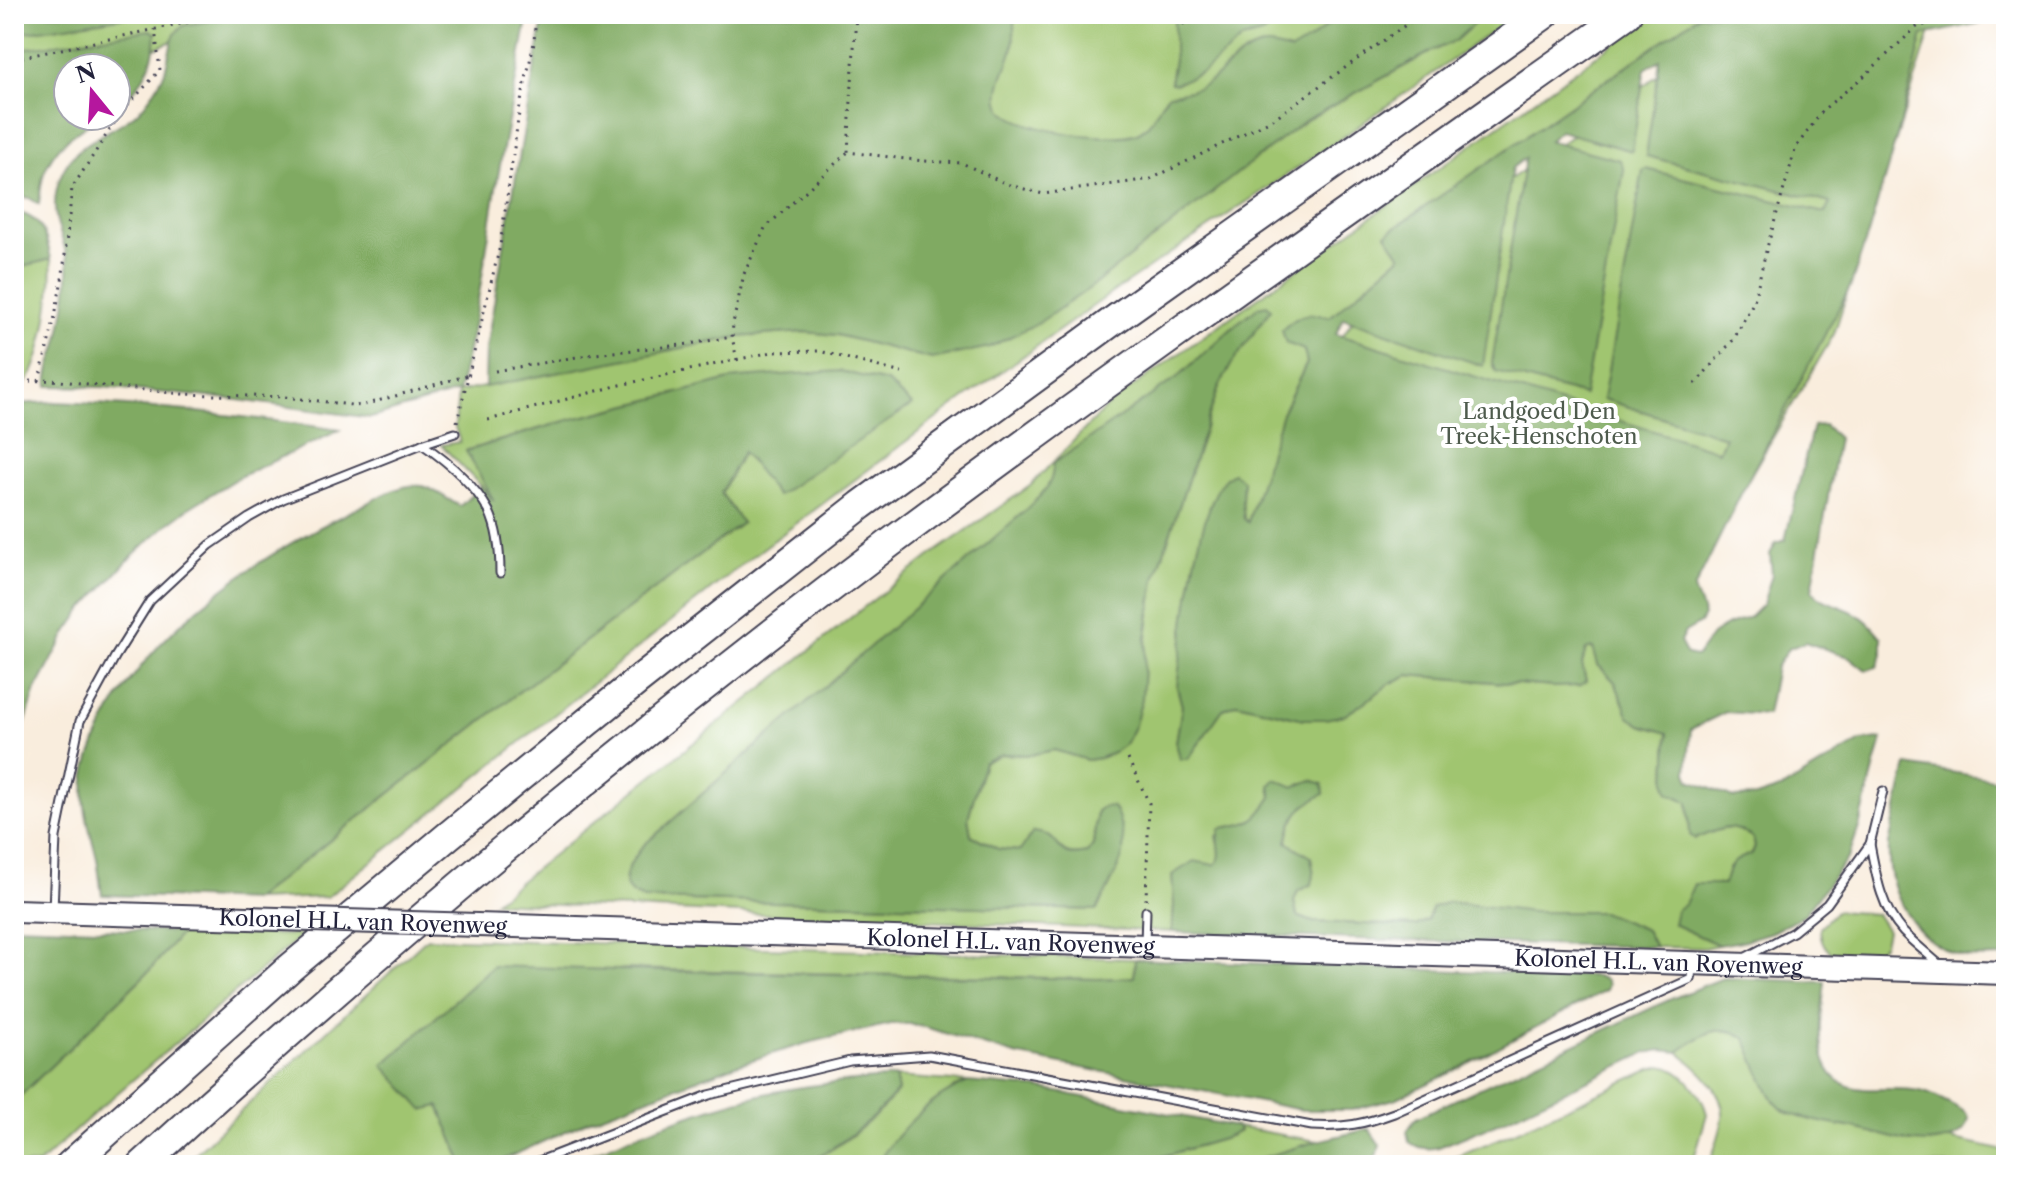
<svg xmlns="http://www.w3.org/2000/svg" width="2020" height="1179" viewBox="0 0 2020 1179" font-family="'Libre Caslon Text',serif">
<rect width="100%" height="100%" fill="#fff"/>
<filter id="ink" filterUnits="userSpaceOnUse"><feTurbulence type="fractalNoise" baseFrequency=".0125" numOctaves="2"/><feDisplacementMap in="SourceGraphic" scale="16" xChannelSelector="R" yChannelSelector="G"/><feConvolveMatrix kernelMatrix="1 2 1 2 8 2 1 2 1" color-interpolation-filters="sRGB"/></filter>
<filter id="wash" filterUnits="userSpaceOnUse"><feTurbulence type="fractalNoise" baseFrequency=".006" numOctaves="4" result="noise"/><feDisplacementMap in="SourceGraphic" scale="32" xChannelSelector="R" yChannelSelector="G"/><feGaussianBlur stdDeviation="1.8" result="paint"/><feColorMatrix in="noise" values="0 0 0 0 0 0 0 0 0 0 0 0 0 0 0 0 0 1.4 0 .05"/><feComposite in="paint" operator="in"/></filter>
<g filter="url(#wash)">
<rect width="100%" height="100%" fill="#f9eddd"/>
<g fill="#a0c56f" stroke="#617455" stroke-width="2" fill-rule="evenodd">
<path d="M14,14H286L201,29L107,68H68L14,107Z"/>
<path d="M860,14H1434L1302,104L763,216Z"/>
<path d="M1485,14H1517L1343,137L1113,292L952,407L745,562L327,897L254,900L520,691L742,523L721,493L743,451L777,496L738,378L569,420L467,450L498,508L481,486L441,445L460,442L455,427L458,392L738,337L804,332L837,335L932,359L1261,154L1306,120L1434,50L1455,41Z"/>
<path d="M1655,14H1701L1387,234L1401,256L1330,317L1304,350L1307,363L1282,413L1286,423L1364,303L1475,204L1745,14H1936L1834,334L1690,578L1249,523L1244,519L1242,501L1243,480L1177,687L1182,706L1176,743L1188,759L1223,709L1237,703L1304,719L1345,715L1368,700L1389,684L1408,675L1554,687L1586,681L1582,664L1586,649L1594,647L1598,665L1615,682L1629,717L1641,725L1668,732L1666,783L1669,793L1688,801L1695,839C1719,829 1729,822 1753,837L1755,847L1752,854L1729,867L1725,884L1685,904L1673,924L1719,945L1704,948L1655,947L1646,930L1602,912H1533L1427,920L1416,926L1313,922L1297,916L1294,901L1298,891L1312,884L1311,857L1287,843C1294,812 1297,809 1324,793L1312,780L1272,797L1259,817L1217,836C1219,847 1225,858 1214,865L1172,875L1174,904L1172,932L494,902L859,611L934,553L1030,486L1110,403ZM1240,321L1231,365L1218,389L1155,579L1135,725L1125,744L1113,753L1100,758L1087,760L1054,750L1030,755L1002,754L984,762L968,818L971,835L998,849L1020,851L1048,835C1061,851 1066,858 1087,853L1093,845L1097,811V910L644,899L631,893C625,880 627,873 633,860L1027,509L1048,488L1054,474L1179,376Z"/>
<path d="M51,259C54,286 44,346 33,371C31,377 26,382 23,387H14V354L19,352L26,334L24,316L14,269Z"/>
<path d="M1836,911L1876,914L1887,931L1884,943L1874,956C1848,956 1821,963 1820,927Z"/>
<path d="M182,932L302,935L100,1108L38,1165H14V1102L150,970Z"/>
<path d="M427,938L1135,959L1134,977L1099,979L624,969L618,970L439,1105L464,1165H183Z"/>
<path d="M1721,1030L1737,1032L1745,1038L1774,1101L1785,1112L1820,1121L1879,1133L1909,1142L1939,1141L1949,1139L2006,1151V1165H1709C1714,1150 1721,1133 1723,1117C1725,1090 1696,1066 1678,1052L1705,1033Z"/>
<path d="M1662,1066C1683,1069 1702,1094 1707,1114L1692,1165H1433L1499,1139L1651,1069Z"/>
<path d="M895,1077L968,1082L953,1088L881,1158L876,1165H801C839,1149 872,1122 898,1091Z"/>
<path d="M1237,1127L1317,1141L1240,1165H1132L1226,1138L1239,1131Z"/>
</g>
<g fill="#80aa62" stroke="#51664e" stroke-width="2" fill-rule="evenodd">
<path d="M14,14H146L14,34Z"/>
<path d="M254,14H528C518,72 506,130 496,188C485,257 476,325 458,392L371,418L230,399L102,387L48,386C46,371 56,354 59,339C64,315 69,289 68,265C67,248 59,234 56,217C53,200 57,179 67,164C86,134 128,129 148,100C154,91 160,83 164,73C171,57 168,33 185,25Z"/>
<path d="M544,14H1014C1014,26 1015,39 1012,51C1008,67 994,88 1000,105C1008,131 1117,144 1139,132C1155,124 1157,104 1169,94C1182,93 1195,91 1206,84C1225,72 1241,48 1265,46C1273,45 1283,49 1291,51L1311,39L1341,14H1485L1455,41L1434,50L1306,120L1090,288L1040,322L990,347L932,359L837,335L804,332L738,337L485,387L486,349Z"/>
<path d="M1174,14H1270L1272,21L1270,28L1265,33L1243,39L1203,72L1175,84L1170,83L1174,59Z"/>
<path d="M1701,14L2006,15V18L1923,35L1901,122L1869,231L1851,285L1745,486L1694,589L1704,616L1700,623L1685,632L1680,642L1687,655L1696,657L1712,635L1726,626L1750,617L1763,604L1772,574L1770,554L1776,543L1785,540L1813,426L1824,425L1838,438L1812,590C1822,604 1843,605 1858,615C1868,620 1875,630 1882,638V654L1877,667L1866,670L1849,657L1805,642L1788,649L1776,667L1767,715L1726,712L1691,729L1687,772L1690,780L1733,798L1756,797L1783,788L1861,741L1882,739L1859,827L1849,856L1804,915L1772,932L1742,941L1719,945L1673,924L1676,910L1685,904L1694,884H1724C1731,863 1732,860 1752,854L1755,847L1753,838C1730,821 1719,829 1695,839L1690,835L1688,802L1669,793L1666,782L1668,733L1641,725L1629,717L1615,682L1598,665L1593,648L1586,650L1582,664L1586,681L1580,686L1554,687L1408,675L1389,684L1368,700L1345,715L1325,719H1304L1237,703L1223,709L1188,759H1180L1176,743L1182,706L1177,687C1182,648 1197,487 1233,473L1243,480L1242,501L1244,519L1248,522L1282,413L1307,363L1304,350L1286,343L1282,330C1300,313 1306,312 1330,317L1401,256L1386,234ZM1660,60L1646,156L1830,203L1825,213L1646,169L1643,170L1603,399L1725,437L1719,451L1336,334L1343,318L1483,366L1512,168L1525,158L1492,363L1495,371L1584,395L1624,170L1620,160L1548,141L1560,131L1632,151L1645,69Z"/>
<path d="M150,30L156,33C155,64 140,89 116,107V68H68V116H101C77,130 54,145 44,173C41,183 40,193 39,204L29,198L14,196V50Z"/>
<path d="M14,212C42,216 46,234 51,259L14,269Z"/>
<path d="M14,271C19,291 37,342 14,353Z"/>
<path d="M1267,305L1271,309L1231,365L1218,389L1155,579L1146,638L1142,699L1135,725L1125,744L1113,753L1100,758L1087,760L1054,750L1030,755L1002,754L984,762L968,818L971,835L998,849L1020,851L1033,832C1038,833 1043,833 1047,835C1064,844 1056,860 1087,853L1093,845L1097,811L1104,806L1113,807C1121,820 1126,841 1122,857C1118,872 1104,895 1097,910L644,899C640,897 635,896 632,893C615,881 635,856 644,845L1027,509C1041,495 1054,485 1053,464L1179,376L1240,321L1258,307Z"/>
<path d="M840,371L887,382L912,405L777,496L743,452L721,493L742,523L520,691L254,900L102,895C100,883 99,871 97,859C88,821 77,797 90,758C127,643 250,560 354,510C373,501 400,482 422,486C435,489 448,500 460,506L481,486L494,501L466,451L569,420L738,378Z"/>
<path d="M53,402C149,405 245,416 340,430L239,477L189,508L169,523L134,554L84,608L67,632L36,690L21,736L17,760L14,821V404Z"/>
<path d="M1907,765L2006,781V957C1992,957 1975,959 1962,956C1914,943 1886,892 1889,844Z"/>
<path d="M1275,779L1294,787L1312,780L1323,784L1324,794C1297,809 1294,812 1287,842L1311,857L1314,875L1312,884L1298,891L1294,901L1297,916L1313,922L1416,926L1427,920L1433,907L1449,902L1533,912H1602L1646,930L1655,947L1382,940L1172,932L1174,904L1172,875L1194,861L1214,865C1227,856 1213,842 1221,828C1251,823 1255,823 1272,797L1270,785Z"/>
<path d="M14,926L182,932L150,970L14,1102Z"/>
<path d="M1135,959L1597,976L1606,980L1608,985L1606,990L1448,1074L1395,1099L1352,1110H1302L1015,1055L928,1028L910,1024H891L807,1043L736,1065L592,1119L492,1165H464L439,1106L423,1110L383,1065L493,966L617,970L1099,979L1134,977Z"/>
<path d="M1723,978L1825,982C1821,1020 1808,1086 1864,1089C1883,1090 1901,1087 1920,1091C1936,1095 1951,1104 1965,1112L1969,1117C1967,1143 1928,1145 1908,1141C1890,1138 1872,1132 1854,1128C1837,1125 1794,1119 1782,1109C1767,1097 1754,1057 1745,1038C1720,1020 1699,1037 1678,1052L1661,1050L1646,1053L1493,1125L1439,1147C1428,1150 1418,1148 1409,1142L1407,1131L1416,1118L1671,999Z"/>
<path d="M895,1077L898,1091C871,1122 839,1148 801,1165H562C627,1138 692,1111 760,1095C804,1085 850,1081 895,1077Z"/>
<path d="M968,1082L1037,1088L1237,1127L1239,1131L1226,1138L1132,1165H876C898,1130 931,1097 968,1082Z"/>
<path d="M1369,1129L1380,1145L1378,1153L1369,1165H1240L1317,1141Z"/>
</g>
</g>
<g filter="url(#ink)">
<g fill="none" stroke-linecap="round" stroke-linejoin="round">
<defs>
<g id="lane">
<path d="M422,444C447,461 474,484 489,511C498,530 500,553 500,573"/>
<path d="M1870,844C1876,875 1881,908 1903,932C1915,944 1928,954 1941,966"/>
<path d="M53,910L56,837L80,721L115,657L150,601L210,545L249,518L283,499L422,444L455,433"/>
<path d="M1145,944L1146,911"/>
<path d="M1746,957L1793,932L1827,904L1870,844L1883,791"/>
<path d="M529,1165L709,1095L850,1061L929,1055L1312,1126C1344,1128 1364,1124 1394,1113L1691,979L1692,967"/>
</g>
<g id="secondary">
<path d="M14,911L215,917"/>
<path id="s1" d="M545,927L2006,973"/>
</g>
<g id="highway">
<path d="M70,1165L290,968L448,836L636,682L861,505L1117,318L1545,14"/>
<path d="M142,1165C381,946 631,738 890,543C1132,362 1380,189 1627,14"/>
</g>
</defs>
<use href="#lane" stroke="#424053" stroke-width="11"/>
<use href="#secondary" stroke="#424053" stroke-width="26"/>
<use href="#highway" stroke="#424053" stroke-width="32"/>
<g stroke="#424053" stroke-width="3" stroke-dasharray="2 6" stroke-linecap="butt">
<path d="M856,14L848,152L923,161L962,163L1006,184L1043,194L1151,179L1273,119L1421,14"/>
<path d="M1170,14L1186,25L1208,14"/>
<path d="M14,59L199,20L244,14"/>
<path d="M737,360L732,337L733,323L744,274L765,228L848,152"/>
<path d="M495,371L594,354L682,345L732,337"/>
<path d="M39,381L54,321L63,274L72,188L120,114L160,70L155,29"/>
<path d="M14,382L51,380L182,394L285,397L360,406L469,375"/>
<path d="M1695,384L1734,339L1754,301L1766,251L1796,147L1824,109L1864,76L1918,26L1982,14"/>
<path d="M488,420L616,386L772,352L819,351L902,373"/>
<path d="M457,422L500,246L520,106L534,43L536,14"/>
<path d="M1128,759L1149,803L1146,900"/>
</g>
<use href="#lane" stroke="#fff" stroke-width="7"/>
<use href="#secondary" stroke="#fff" stroke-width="22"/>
<use href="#highway" stroke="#fff" stroke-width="28"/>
<defs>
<g id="secondary-bridge">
<path id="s2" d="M215,917L545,927"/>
</g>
</defs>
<use href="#secondary-bridge" stroke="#424053" stroke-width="26" stroke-linecap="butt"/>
<use href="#secondary-bridge" stroke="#fff" stroke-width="22"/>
</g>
</g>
<g text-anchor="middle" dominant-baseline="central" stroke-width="8" stroke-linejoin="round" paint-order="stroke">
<g font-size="22" fill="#4e5b4d" stroke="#fff">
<text x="1539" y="411">Landgoed Den<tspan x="1539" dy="25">Treek-Henschoten</tspan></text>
</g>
<g font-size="22" fill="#22223b" stroke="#fff">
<text stroke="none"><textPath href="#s2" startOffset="148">Kolonel H.L. van Royenweg</textPath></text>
<text stroke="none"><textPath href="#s1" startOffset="466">Kolonel H.L. van Royenweg</textPath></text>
<text stroke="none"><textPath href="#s1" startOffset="1114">Kolonel H.L. van Royenweg</textPath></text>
</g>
</g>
<rect width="2020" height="1179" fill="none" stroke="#fff" stroke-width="48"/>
<g transform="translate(92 92) rotate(342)"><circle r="38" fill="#ffffff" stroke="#a7a7b1" stroke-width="2"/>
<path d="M0-6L14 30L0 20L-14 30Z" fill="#b5179e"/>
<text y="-12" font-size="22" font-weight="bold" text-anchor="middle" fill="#22223b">N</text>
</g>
</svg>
